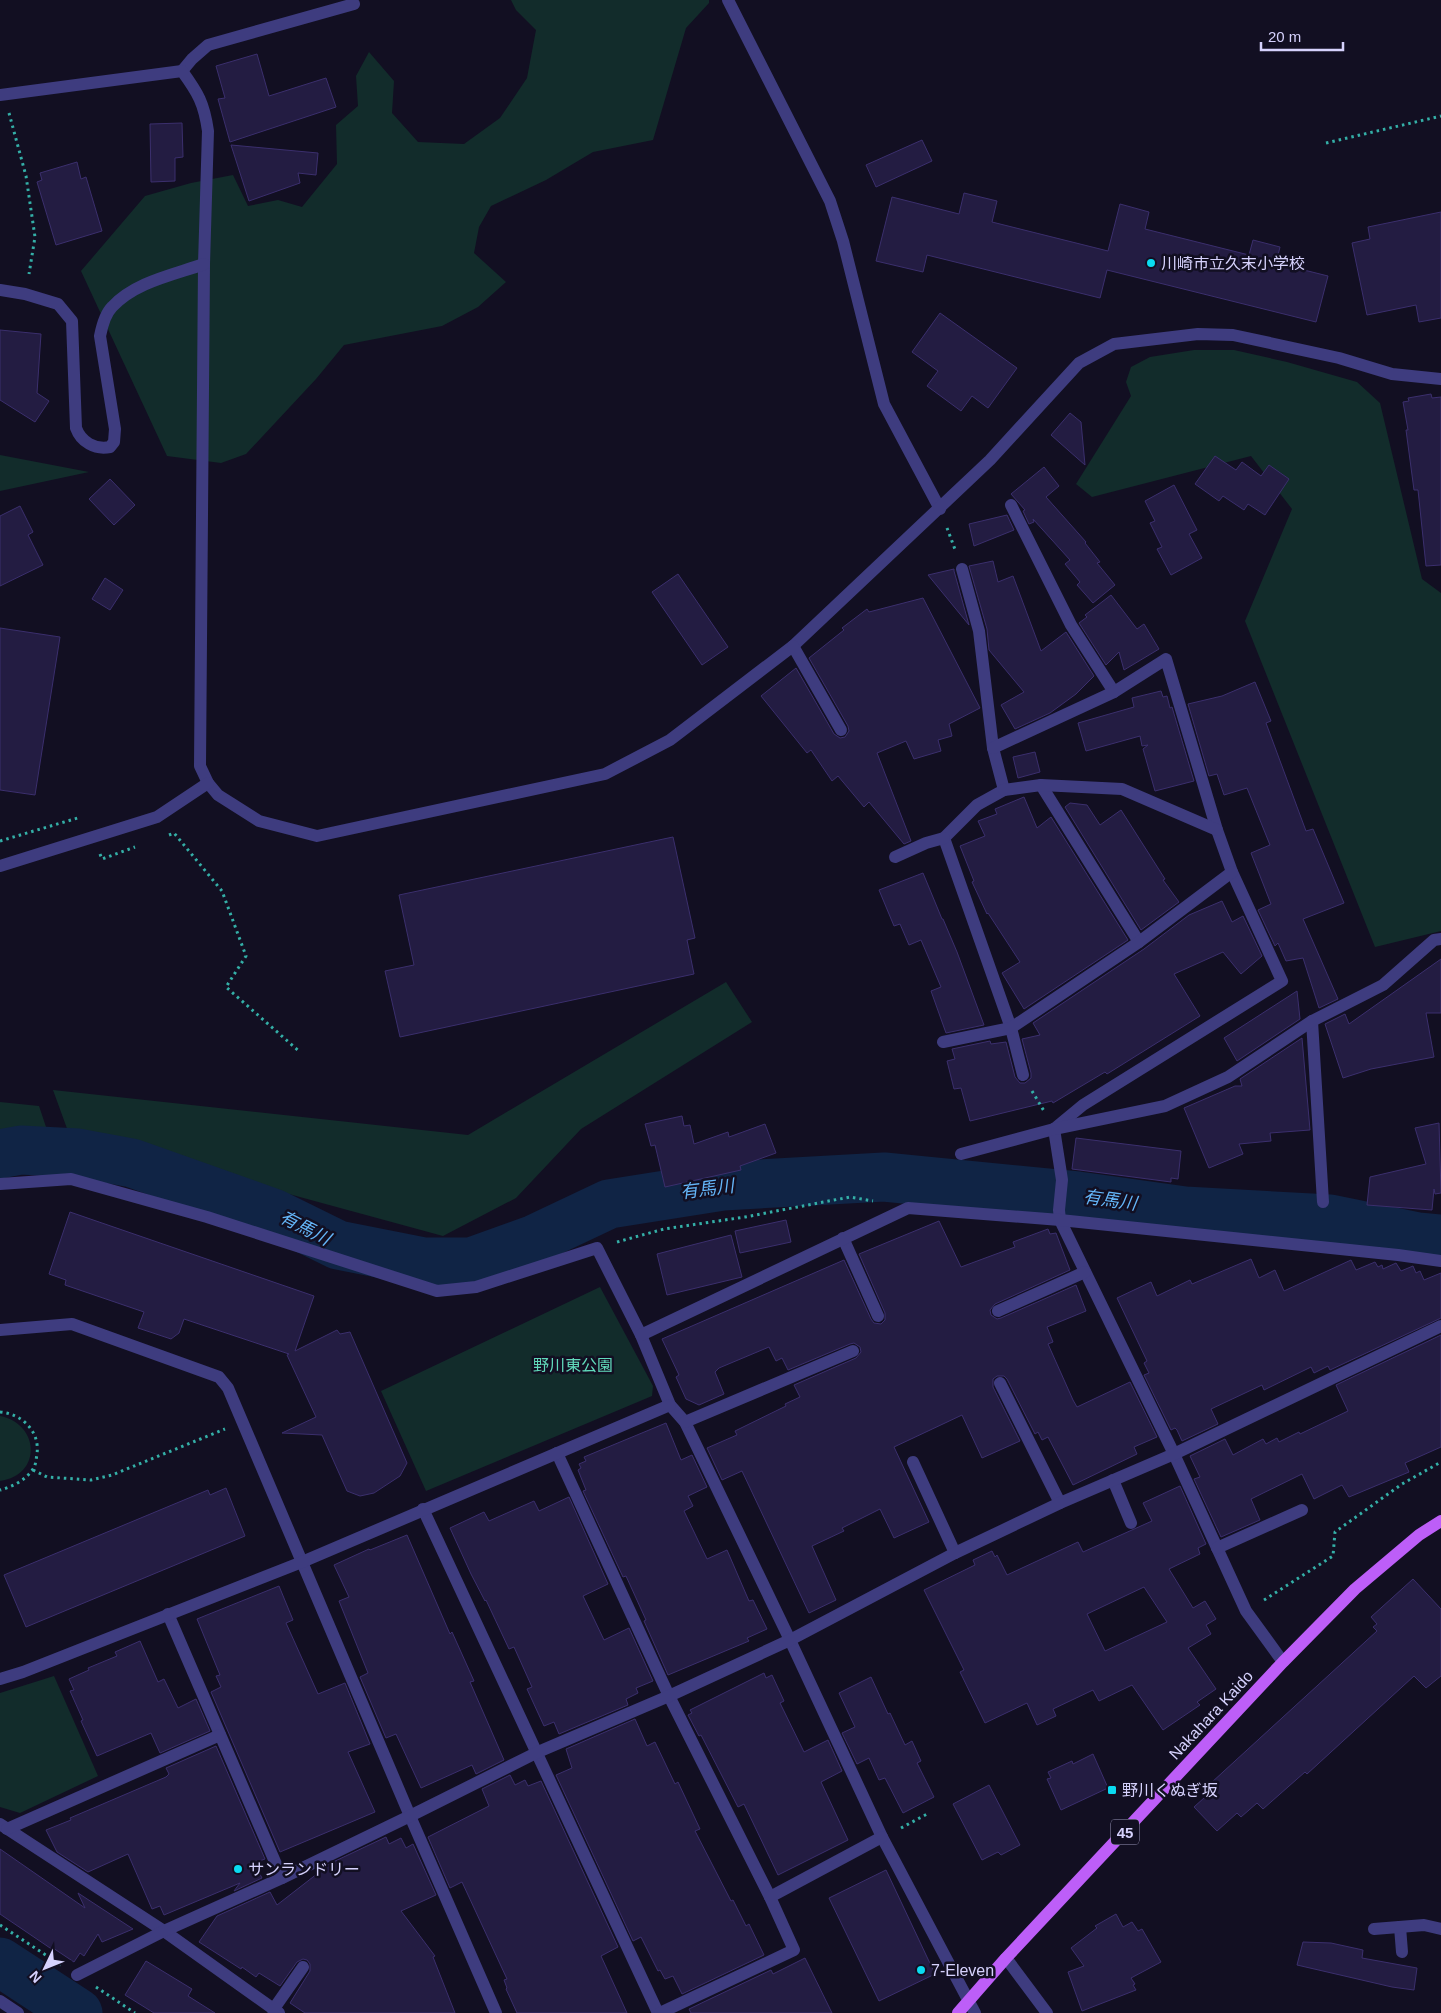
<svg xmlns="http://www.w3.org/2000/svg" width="1441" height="2013" viewBox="0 0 1441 2013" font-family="Arial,'Noto Sans JP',sans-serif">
<rect width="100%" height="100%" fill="#120f22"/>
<g fill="#122c2b">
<path d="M511,0H709V3L686,28L653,140L593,152L546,180L491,206L479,227L474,253L506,282L478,307L442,326L344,345L316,379L246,454L221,463L167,456L81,271L145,196L191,183L233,175L248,206L278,200L302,207L337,164L336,125L358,106L356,76L369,52L394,81L392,113L418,142L464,144L500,118L527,78L536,30L516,10Z"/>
<path d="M1194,350H1234L1287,362L1357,382L1380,403L1422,579L1441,593V931L1375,947L1245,621L1292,509L1251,456L1092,497L1076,484L1131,396L1126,382L1131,367L1150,357Z"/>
<path d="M0,455L89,472L0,491Z"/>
<path d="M726,982L752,1022L581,1129L516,1198L443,1236L69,1134L53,1090L468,1135Z"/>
<path d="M0,1102L39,1106L50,1139L0,1144Z"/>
<path d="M600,1287L653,1386L652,1396L426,1491L381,1391Z"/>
<path d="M0,1416C40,1424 42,1475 0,1481Z"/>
<path d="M54,1676L98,1776L20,1813L0,1807V1693Z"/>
</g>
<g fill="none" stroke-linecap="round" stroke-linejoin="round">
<g stroke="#102445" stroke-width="49">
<path d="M0,1154L21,1150L78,1153L132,1163L273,1213L338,1245L424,1262H471L535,1239L609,1204L723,1186L884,1177L1078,1196L1185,1211L1330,1219L1418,1237L1441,1239"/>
<path d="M0,1962L78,2013"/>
</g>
</g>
<g fill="#231c42" stroke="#3b2f6d" fill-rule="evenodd">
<path d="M257,54L269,96L326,78L336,107L230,142L218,99L225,98L216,66Z"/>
<path d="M182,123L183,157L175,158V181L151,182L150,124Z"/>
<path d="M922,140L932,161L876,187L866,165Z"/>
<path d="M231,145L318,153L316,175L298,173L300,183L249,201Z"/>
<path d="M77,162L81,179L86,177L102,231L56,245L37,182L42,180L40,173Z"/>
<path d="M964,193L997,201L992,222L1108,251L1120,204L1149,212L1145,229L1249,255L1253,240L1280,247L1276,263L1328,276L1316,322L1107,270L1100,298L927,255L923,272L876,261L892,197L959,214Z"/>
<path d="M1441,212V318L1419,322L1416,305L1367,315L1352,243L1370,239L1368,227Z"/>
<path d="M940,313L1017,368L988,408L972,396L961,411L927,386L938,371L912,352Z"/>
<path d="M0,330L41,334L37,393L49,401L35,422L0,400Z"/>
<path d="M1431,394L1432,398L1441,397V565L1426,566L1418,490H1414L1406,430H1408L1403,402L1409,401L1408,398Z"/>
<path d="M1070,413L1081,422L1085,465L1051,435Z"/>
<path d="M1215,456L1236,470L1242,462L1261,476L1269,465L1289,479L1265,515L1248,504L1244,510L1223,496L1219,501L1195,484Z"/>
<path d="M1044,467L1059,486L1046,497L1086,542L1085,543L1100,562L1097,563L1115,585L1093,603L1077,585L1080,582L1065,564L1070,560L1033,519L1034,522L1029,524L1023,511L1025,510L1011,494Z"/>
<path d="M110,479L135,505L114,525L89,499Z"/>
<path d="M1174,485L1197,530L1189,534L1202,558L1171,575L1157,549L1162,547L1150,523L1155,521L1145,501Z"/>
<path d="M20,506L33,532L28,535L43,565L0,586V516Z"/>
<path d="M1007,515L1014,530L974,546L969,524Z"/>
<path d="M993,561L998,582L1013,576L1041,651L1066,632L1094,676L1076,694L1050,713L1015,729L1001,705L1024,692L989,650L987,629L969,566Z"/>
<path d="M954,569V571L969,625L928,575Z"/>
<path d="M678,574L728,647L702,665L652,592Z"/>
<path d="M105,578L123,590L110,610L92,599Z"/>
<path d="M1111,595L1137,629L1144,624L1159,649L1124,670L1119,652L1106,665L1079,623L1087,617L1085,615Z"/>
<path d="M923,598L980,708L949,724L952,736L938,740L941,751L914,759L906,741L877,753L911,841L904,844L869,802L864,807L838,776L832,781L811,750L807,753L761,696L796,668L834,734L840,738L845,737L849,731L848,726L809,658L844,630L842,628L867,609L869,612Z"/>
<path d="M0,628L60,637L35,795L0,790Z"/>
<path d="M1255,682L1271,721L1266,723L1306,831L1313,829L1344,903L1303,919L1338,999L1319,1008L1303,958L1286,961L1278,943L1275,946L1258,910L1271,904L1251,853L1270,845L1247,788L1224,795L1217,774L1209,776L1188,704L1222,696Z"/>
<path d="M1161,691L1163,697L1167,696L1170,708L1172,707L1194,781L1155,791L1143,749L1148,745L1142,746L1140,736L1086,751L1078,723L1134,707L1132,698Z"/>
<path d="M1035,752L1040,772L1018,778L1013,757Z"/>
<path d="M1024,797L1037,828L1051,817L1128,940L1024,1009L1002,973L1020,962L988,913L987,914L972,882L974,881L960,846L985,836L978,821L997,814L995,809Z"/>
<path d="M1070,803L1087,805L1100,825L1121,810L1165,879L1163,880L1179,902L1141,930L1065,807Z"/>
<path d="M673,837L695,938L687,940L694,974L400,1037L385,971L414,965L399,895Z"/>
<path d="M923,873L942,919H943L957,952L984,1025L946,1033L931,991L941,987L921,940L909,945L900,924L894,926L879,890Z"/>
<path d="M1222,901L1232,922L1243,916L1262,956L1241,974L1223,952L1174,974L1200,1016L1107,1074L1105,1072L1053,1103L1052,1101L970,1121L961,1088L954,1089L947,1061L955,1059L952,1049L990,1041L991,1044L1006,1042L1015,1077L1020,1083H1025L1031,1078V1073L1022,1039L1040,1035L1033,1023L1144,949L1189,915Z"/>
<path d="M1441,959V1013H1426L1434,1057L1371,1069L1343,1078L1325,1024L1345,1014L1349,1024Z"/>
<path d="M1297,991L1300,1019L1237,1061L1224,1038Z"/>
<path d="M1302,1038L1310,1130L1270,1133L1271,1141L1239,1144L1243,1154L1209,1168L1184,1108L1235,1086H1242L1240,1079Z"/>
<path d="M682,1116L684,1126L690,1125L694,1144L728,1132L729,1137L765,1124L776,1153L740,1166L741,1170L665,1187L655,1145L651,1146L645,1124Z"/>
<path d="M1439,1123L1441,1193L1435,1194L1434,1189L1432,1210L1367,1205L1370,1177L1426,1164L1415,1128Z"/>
<path d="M1076,1138L1181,1151L1178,1179L1171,1178V1182L1072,1169Z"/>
<path d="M70,1212L314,1296L295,1351L337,1330L340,1334L350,1332L407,1463L400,1476L374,1493L360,1496L347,1491L322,1435L282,1433L316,1417L287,1355L289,1354L184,1319L179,1333L171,1339L138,1328L144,1312L65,1285L66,1280L49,1274Z"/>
<path d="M786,1220L791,1242L740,1253L735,1231Z"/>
<path d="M939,1221L961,1267L1015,1247L1013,1242L1048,1229L1050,1234L1056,1233L1070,1270L995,1304L990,1310L991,1315L997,1319L1001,1318L1076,1285L1086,1311L1047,1327L1053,1342L1048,1344L1073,1400L1077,1407L1130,1382L1157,1437L1134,1447L1137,1454L1073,1485L1048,1437L1042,1440L1038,1432L1035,1434L1007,1379L1004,1376H997L993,1379V1387L1020,1441L982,1458L962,1415L894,1447L929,1522L894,1538L880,1509L842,1528L844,1531L812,1546L836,1600L809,1613L742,1471L722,1480L707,1448L737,1435L735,1431L786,1406L785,1404L800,1397L794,1385L856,1358L861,1352L860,1347L854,1343L850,1344L788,1370L782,1358L776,1361L769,1347L719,1368L715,1372L724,1394L699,1405L686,1399L676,1377L679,1375L662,1339L844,1260L871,1319L874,1323L881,1324L885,1320V1313L859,1254Z"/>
<path d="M731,1235L742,1277L667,1295L657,1254Z"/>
<path d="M1251,1259L1259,1278L1275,1270L1284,1291L1351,1260L1356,1270L1375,1262L1378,1267L1382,1265L1383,1269L1396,1263L1401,1271L1413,1266L1416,1273L1420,1271L1424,1280L1441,1273V1318L1330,1370L1328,1366L1314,1373L1311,1367L1264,1390L1262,1385L1211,1409L1218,1424L1182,1441L1177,1430L1175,1428L1171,1430L1144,1375L1149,1373L1144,1363L1147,1361L1117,1298L1151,1282L1157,1296L1190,1280L1192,1284Z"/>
<path d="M1441,1335V1447L1405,1463L1409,1472L1349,1497L1342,1485L1314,1499L1302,1474L1251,1499L1260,1520L1221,1537L1194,1479L1200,1477L1190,1456L1225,1439L1233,1455L1263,1439L1266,1444L1277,1438L1279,1442L1299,1432L1300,1434L1348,1411L1336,1385Z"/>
<path d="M666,1423L681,1460L692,1455L707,1487L688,1496L693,1506L684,1511L707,1559L727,1550L749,1601L753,1600L767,1629L747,1638L749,1641L668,1675L644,1621L646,1620L626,1576L623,1577L583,1491L586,1490L578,1470L581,1468L579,1464L586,1461L584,1457Z"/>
<path d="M1180,1486L1206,1544L1198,1548L1200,1554L1169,1569L1193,1608L1205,1601L1216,1619L1206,1625L1211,1634L1188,1648L1216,1689L1197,1702L1200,1705L1163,1730L1132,1685L1099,1701L1093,1690L1053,1709L1056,1716L1037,1725L1027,1703L985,1723L960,1672L964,1670L924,1590L975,1565L973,1560L992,1551L995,1557L997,1555L1007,1575L1078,1542L1083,1552L1152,1521L1143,1503ZM1144,1587L1167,1622L1105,1651L1087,1614Z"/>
<path d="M226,1488L245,1536L26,1627L4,1575L208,1490L210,1495Z"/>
<path d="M569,1497L608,1584L583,1596L604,1640L629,1628L653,1681L636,1688L638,1693L626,1699L628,1705L559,1734L554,1722L544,1726L527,1689L532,1687L514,1647L509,1649L486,1600L485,1601L471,1574L450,1528L484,1512L489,1521L534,1501L539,1511Z"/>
<path d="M407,1535L450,1634L452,1632L474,1681L470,1682L504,1760L476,1774L472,1765L421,1788L396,1734L386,1738L360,1677L368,1673L339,1601L349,1597L334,1565L369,1549L370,1550Z"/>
<path d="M1413,1579L1441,1609V1676L1426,1688L1414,1676L1307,1774L1305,1772L1263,1809L1257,1803L1241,1817L1237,1813L1217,1831L1194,1807L1215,1788L1211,1783L1377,1631L1373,1627L1377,1624L1371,1617Z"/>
<path d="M279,1586L293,1620L286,1623L318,1694L345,1683L370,1744L348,1752L375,1812L280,1852L211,1692L221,1687L216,1676L220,1675L197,1619Z"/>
<path d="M140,1641L158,1682L164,1679L178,1708L196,1699L210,1731L160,1753L151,1733L97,1756L81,1721L83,1720L70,1691L74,1690L69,1679L89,1670L88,1668L117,1656L115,1652Z"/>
<path d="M764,1673L766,1678L772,1675L784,1701L780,1703L804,1752L828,1740L842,1771L821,1782L848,1840L778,1875L744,1804L738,1807L701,1735L699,1736L688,1715L692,1713L690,1710Z"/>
<path d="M871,1677L888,1714L890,1713L905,1745L912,1741L921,1761L917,1763L934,1797L903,1813L885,1778L879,1780L869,1758L857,1764L842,1733L855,1727L839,1693Z"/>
<path d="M635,1719L647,1746L655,1742L675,1784L678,1782L700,1829L695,1831L731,1901L733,1900L746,1926L749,1924L764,1955L682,1994L673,1976L665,1979L660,1970L658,1971L641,1937L633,1941L556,1775L572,1768L566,1749Z"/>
<path d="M216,1746L265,1859L254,1863L262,1878L234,1891L240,1883L164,1915L160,1906L152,1909L128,1854L88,1872L57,1852L46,1830L71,1820L70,1818L166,1777L169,1774L166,1768Z"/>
<path d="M1093,1754L1108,1788L1061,1810L1047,1779L1051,1778L1048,1772L1072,1761L1073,1764Z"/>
<path d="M510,1775L515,1785L525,1780L528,1786L541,1781L618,1947L601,1956L627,2013H517L506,1989L507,1988L504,1980L507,1979L462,1882L450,1888L428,1837L489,1806L482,1789Z"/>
<path d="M989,1785L1020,1845L1001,1855L998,1852L982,1860L953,1804Z"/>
<path d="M386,1837L389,1844L401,1838L406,1848L413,1844L436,1895L401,1911L435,1956L433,1957L455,2013H305L290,2003L310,1971V1964L307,1960L303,1959L297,1962L280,1986L259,1973L256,1977L242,1967L241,1969L199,1942L217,1916L270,1892L277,1905L331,1863Z"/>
<path d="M0,1849L85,1908L78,1893L133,1929L102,1942L98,1934L84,1956L80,1953L74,1962L53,1948V1950L0,1914Z"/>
<path d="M886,1870L935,1974L879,2001L829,1898Z"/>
<path d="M1116,1914L1123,1927L1132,1922L1138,1931L1142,1929L1161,1962L1131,1978L1135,1984L1133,1985L1136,1990L1082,2011L1068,1972L1084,1966L1071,1948L1097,1928L1095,1926Z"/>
<path d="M1303,1942L1331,1943L1363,1950L1362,1958L1417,1968L1414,1990L1392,1987L1297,1965Z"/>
<path d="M805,1958L832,2013H691L689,2009L771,1970L773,1974Z"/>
<path d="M146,1961L192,1989L188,1996L215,2013H154L125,1995Z"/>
</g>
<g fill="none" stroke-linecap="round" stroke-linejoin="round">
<g stroke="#34afa7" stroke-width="3" stroke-dasharray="2.5 4" stroke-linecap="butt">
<path d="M9,113L26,176L35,237L29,274"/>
<path d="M1326,143L1441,116"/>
<path d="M947,528L956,552"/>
<path d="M169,835L174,833L222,891L246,956L226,987L300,1052"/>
<path d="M0,841L81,817"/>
<path d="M100,854L102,859L135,847"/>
<path d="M1032,1091L1044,1111"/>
<path d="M617,1242L664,1229L745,1217L850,1197L873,1201"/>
<path d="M0,1412C22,1414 40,1431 37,1454C36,1459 36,1465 33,1469C26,1480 12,1487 0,1490"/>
<path d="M33,1470L47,1477L91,1480L112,1475L225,1429"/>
<path d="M1264,1600L1333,1556L1335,1532L1402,1484L1441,1462"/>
<path d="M901,1828L929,1813"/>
<path d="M0,1925L61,1965"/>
<path d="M96,1987L135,2013"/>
</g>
<g stroke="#3e3c7f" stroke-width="12">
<path d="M728,0L830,201L843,241L884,404L940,509"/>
<path d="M182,71L192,59L208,45L354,4"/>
<path d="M0,95L182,71C198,93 204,103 208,131L204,264L200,766L208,783L218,795L259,821L317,836L605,774L670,740L793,646L990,460L1079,363L1114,344L1198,334L1233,335L1339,358L1392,374L1441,379"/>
<path d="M0,290L25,294L58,304L72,321L76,428C81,442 95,450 110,447L114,442L115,429L100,336C102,326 105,314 112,307C135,282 173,275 204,264"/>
<path d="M1011,505L1071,625L1114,692"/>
<path d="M962,569L979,631L993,748L1004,790L977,805L944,838L1011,1028L1023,1075"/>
<path d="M793,646L841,730"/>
<path d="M993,748L1114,692L1166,659L1217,830L1232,872L1282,981L1083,1105L1054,1129"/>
<path d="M1041,785L1139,942"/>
<path d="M1004,790L1041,785L1122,789L1217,830"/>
<path d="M895,857L926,843L944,838"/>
<path d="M0,866L157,817L208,783"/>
<path d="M1312,1021L1323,1202"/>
<path d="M943,1042L1011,1028L1139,942L1232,872"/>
<path d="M1054,1129L1062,1180L1059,1210L1060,1220L1174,1454L1246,1611L1283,1662"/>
<path d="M961,1154L1054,1129L1165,1106L1228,1077L1312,1021L1383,985L1434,940L1441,939"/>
<path d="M0,1184L71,1179L207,1217L437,1291L476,1287L597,1248L641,1335L670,1405L685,1422L790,1640L882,1837L975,2013"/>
<path d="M843,1238L878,1316"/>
<path d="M998,1311L1085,1272"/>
<path d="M0,1330L72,1324L219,1377L228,1388L410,1816L496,2013"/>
<path d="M641,1335L908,1208L1060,1220L1398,1255L1441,1261"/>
<path d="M1000,1383L1060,1503"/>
<path d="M685,1422L853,1351"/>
<path d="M557,1453L669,1696L770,1897"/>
<path d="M913,1462L955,1553"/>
<path d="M1113,1480L1131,1523"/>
<path d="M423,1509L658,2013"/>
<path d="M1217,1548L1302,1510"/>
<path d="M168,1614L282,1878"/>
<path d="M0,1679L23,1672L302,1562L670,1405"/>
<path d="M0,1824L164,1931L279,2013"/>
<path d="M7,1829L220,1735"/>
<path d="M1400,1927L1402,1952"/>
<path d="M1374,1929L1424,1925L1441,1929"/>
<path d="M1006,1958L1047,2013"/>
<path d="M77,1975L164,1931L282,1878L410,1816L538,1752L669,1696L790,1640L955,1553L1060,1503L1174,1454L1441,1326"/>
<path d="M0,2001L18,2013"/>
<path d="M273,2010L303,1967"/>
<path d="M660,2013L794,1950L770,1897L882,1837"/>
</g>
<path stroke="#bd5ef8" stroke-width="12" d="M958,2013L1006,1958L1283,1662L1355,1589L1419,1535L1441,1521"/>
</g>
<g fill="#0adbf1" stroke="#120f22" stroke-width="2">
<circle cx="1151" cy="263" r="5"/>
<rect x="1107" y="1785" width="10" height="10" rx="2.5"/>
<circle cx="238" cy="1869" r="5"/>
<circle cx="921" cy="1970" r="5"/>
</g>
<g text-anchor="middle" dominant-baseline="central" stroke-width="5" stroke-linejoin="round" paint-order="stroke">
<rect fill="#120f22" stroke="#9b98bb" stroke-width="1" x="1111" y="1819.5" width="28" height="25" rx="4"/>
<g font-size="15" font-weight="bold" fill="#d6d2fd">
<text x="1125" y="1832">45</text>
</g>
<g font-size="16" fill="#d6d2fd" stroke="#120f22" text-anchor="start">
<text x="1161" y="263">川崎市立久末小学校</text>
<text x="1122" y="1790">野川くぬぎ坂</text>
<text x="248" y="1869">サンランドリー</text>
<text x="931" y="1970">7-Eleven</text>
</g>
<g font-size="16" fill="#61dabb" stroke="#120f22">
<text x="573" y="1365">野川東公園</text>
</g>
<g font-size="16" fill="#d6d2fd" stroke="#120f22">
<text transform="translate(1211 1715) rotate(-47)">Nakahara Kaido</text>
</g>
<g font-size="18" font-style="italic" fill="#64b5f8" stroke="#120f22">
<text transform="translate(707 1189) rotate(-7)">有馬川</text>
<text transform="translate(1110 1200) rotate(8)">有馬川</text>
<text transform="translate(305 1228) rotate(27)">有馬川</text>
</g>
</g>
<g transform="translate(45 1968) rotate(227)" stroke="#120f22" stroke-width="4" paint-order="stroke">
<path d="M0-4L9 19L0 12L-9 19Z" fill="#d6d2fd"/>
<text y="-8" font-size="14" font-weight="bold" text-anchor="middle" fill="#d6d2fd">N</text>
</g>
<path d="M1261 42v8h82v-8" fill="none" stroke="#d6d2fd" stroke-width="2.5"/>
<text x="1268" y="42" font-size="15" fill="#d6d2fd" stroke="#120f22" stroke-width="4" paint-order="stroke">20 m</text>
</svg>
